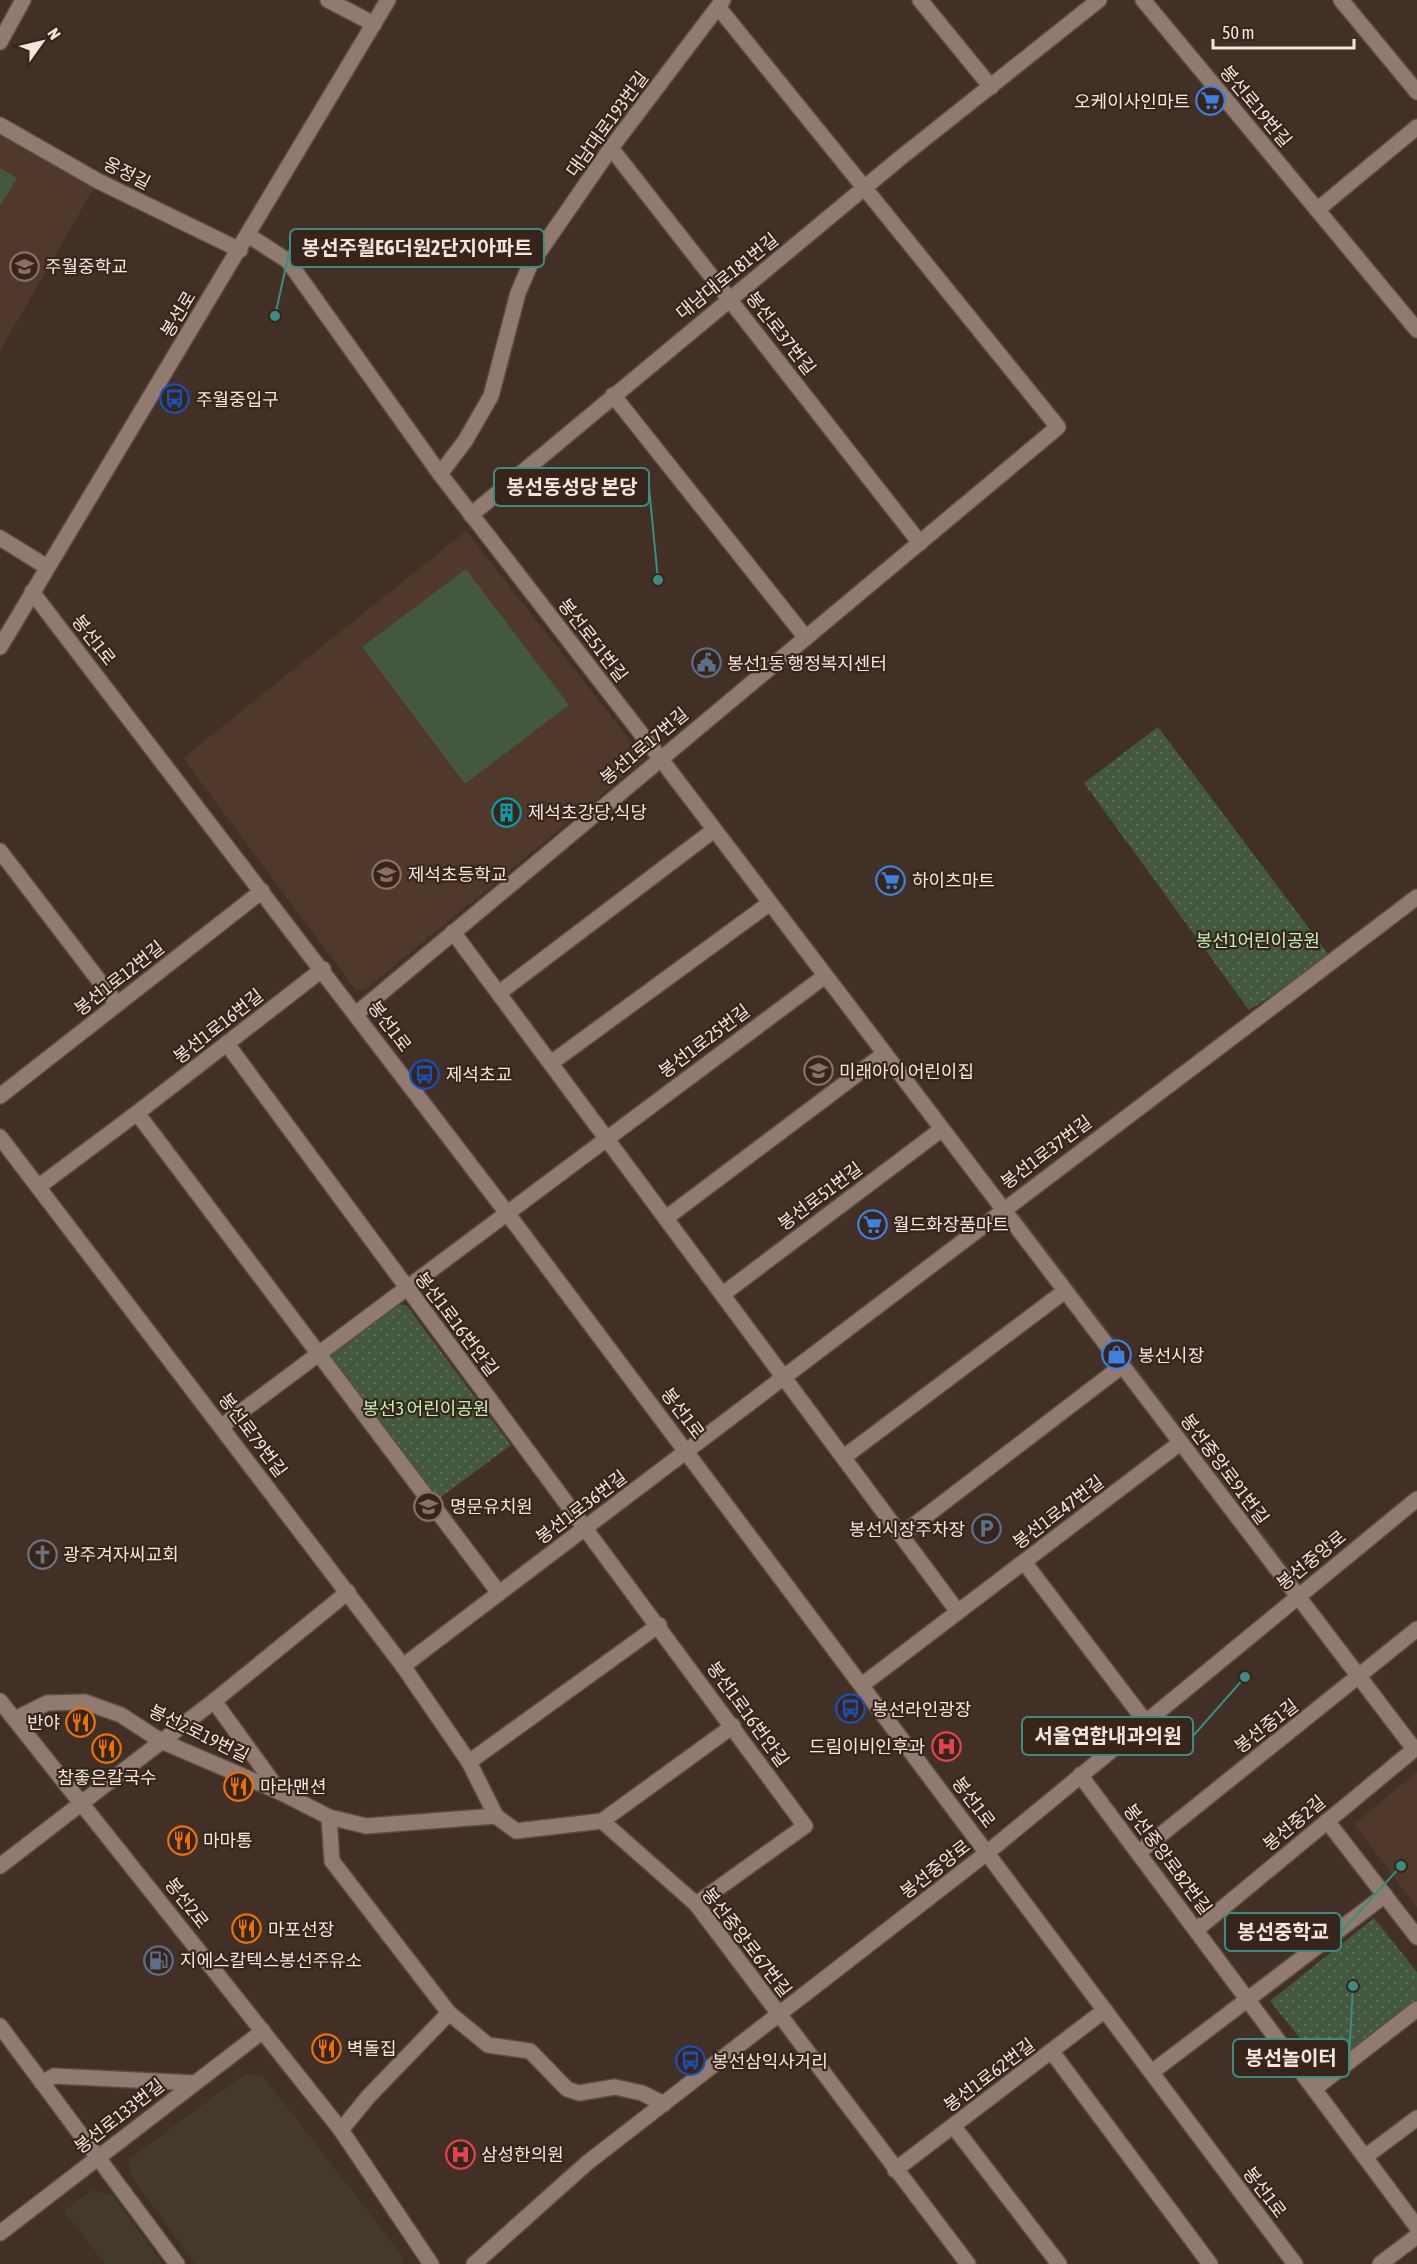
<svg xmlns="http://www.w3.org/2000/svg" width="1417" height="2264" viewBox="0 0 1417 2264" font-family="'Asap Condensed','Noto Sans KR',sans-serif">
<defs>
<pattern id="park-dots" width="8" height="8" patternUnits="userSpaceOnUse" patternTransform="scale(1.5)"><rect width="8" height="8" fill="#43583e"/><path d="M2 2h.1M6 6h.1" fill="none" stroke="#5f7059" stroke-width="1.8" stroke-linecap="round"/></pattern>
</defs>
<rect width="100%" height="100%" fill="#422f25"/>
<g fill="#443a2a">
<path d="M1020,1213L1293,1572L1278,1583L1161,1431L1050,1278L1004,1224Z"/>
<path d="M245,2074L263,2076L402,2255V2264H195L130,2174L129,2159Z"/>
<path d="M93,2190L112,2195L163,2264H105L64,2211Z"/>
</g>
<g fill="#50382b">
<path d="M0,125L98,181L0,351Z"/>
<path d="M466,531L645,759L365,990L356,991L183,758Z"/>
<path d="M1417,1772V1908L1354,1824Z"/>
</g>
<g fill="#43583e">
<path d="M0,168L17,178L0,206Z"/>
<path d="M466,569L569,705L465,784L362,647Z"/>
</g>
<g fill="url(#park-dots)">
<path d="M1158,727L1332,959L1249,1010L1084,783Z"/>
<path d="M396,1303L407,1306L511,1445L437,1500L328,1355Z"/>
<path d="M1374,1918L1417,1972V2000L1327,2072L1270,2001Z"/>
</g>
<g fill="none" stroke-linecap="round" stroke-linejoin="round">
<defs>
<g id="minor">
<path d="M328,0L374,24"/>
<path d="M920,0L991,87"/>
<path d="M1143,0L1417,330"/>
<path d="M1341,0L1417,92"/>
<path d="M0,42L23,0"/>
<path d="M0,125L98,181L240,250"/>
<path d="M611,148L920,543"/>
<path d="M1317,210L1417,127"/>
<path d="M248,235L288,261L440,474L660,758L1414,1749"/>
<path d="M613,395L806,638"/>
<path d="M440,474L465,441L491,396L518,293L530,265L611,148L723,0"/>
<path d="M471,515L899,159L1099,0"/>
<path d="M0,538L47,567"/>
<path d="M32,592L507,1213L1295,2264"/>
<path d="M0,851L117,1004"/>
<path d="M453,932L958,1612"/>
<path d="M499,993L714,830"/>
<path d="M356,1014L1058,427L718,7"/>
<path d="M227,1044L805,1826L696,1904"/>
<path d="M551,1063L770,903"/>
<path d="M0,1096L262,891"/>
<path d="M137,1113L499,1593"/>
<path d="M0,1137L403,1666L469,1762L496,1816L516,1831L602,1821L696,1904L968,2264"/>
<path d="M38,1187L137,1113L323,969"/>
<path d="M666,1218L884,1054"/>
<path d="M723,1294L942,1129"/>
<path d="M222,1426L825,976"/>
<path d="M844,1457L1065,1291"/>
<path d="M901,1535L1122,1366"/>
<path d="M1024,1562L1145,1721"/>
<path d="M403,1666L1417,897"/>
<path d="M862,1685L1180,1443"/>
<path d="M214,1701L280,1792"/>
<path d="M15,1719L47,1703L85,1702L121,1715L161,1741L280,1792L329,1817L366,1826L496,1816"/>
<path d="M469,1762L659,1625"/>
<path d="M1080,1775L1417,2227"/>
<path d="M329,1817L332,1861L449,2013L488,2045L530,2051L567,2089L579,2093L615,2087L642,2093L664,2104"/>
<path d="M602,1821L733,1726"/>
<path d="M1327,1821L1417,1937"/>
<path d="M1138,1853L1417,1629"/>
<path d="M0,1866L214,1701L348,1592"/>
<path d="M1196,1930L1417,1747"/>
<path d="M0,2026L177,2264"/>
<path d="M1052,2052L1210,2264"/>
<path d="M1152,2072L1385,1895"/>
<path d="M42,2083L54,2076L195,2083"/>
<path d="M1314,2089L1417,2009"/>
<path d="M954,2127L1059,2264"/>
<path d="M341,2130L368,2097L449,2013"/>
<path d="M1365,2157L1417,2118"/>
<path d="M895,2170L1105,2010"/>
<path d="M0,2233L263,2031"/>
<path d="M1380,2264L1417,2236"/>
</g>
<g id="tertiary">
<path d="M0,1701L341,2130L431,2264"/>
<path d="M474,2264L587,2163L988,1852L1417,1499"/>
</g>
<path id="secondary" d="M0,647L388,0"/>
</defs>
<use href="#minor" stroke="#5c4d44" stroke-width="18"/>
<use href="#tertiary" stroke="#5c4d44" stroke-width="18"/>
<use href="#secondary" stroke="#5c4d44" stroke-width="18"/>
<use href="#minor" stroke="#917b70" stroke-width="15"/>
<use href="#tertiary" stroke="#917b70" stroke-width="15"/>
<use href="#secondary" stroke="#917b70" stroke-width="15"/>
</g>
<defs>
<symbol id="supermarket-ring" viewBox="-11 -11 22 22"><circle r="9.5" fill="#37251c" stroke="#3f7fe0" stroke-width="1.5"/><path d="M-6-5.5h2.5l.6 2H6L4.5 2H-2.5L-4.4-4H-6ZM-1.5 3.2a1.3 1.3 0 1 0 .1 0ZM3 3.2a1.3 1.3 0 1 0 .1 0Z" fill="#3f7fe0"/></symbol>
<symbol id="school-ring" viewBox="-11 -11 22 22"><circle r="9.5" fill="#37251c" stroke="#8d6e63" stroke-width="1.5"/><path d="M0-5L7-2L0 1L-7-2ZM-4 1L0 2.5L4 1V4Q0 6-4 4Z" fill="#8d6e63"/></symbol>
<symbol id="bus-ring" viewBox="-11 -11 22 22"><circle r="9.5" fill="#37251c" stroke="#1a4fb4" stroke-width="1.5"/><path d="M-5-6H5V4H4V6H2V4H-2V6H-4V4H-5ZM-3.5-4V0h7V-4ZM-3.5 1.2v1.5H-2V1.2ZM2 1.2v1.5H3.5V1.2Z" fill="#1a4fb4"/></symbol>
<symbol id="civic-ring" viewBox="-11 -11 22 22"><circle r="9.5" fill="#37251c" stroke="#5c6f8a" stroke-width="1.5"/><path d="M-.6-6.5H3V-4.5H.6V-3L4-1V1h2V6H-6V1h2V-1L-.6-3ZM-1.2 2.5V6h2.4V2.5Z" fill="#5c6f8a"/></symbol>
<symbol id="building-ring" viewBox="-11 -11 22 22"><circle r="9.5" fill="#37251c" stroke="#0f9aa8" stroke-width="1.5"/><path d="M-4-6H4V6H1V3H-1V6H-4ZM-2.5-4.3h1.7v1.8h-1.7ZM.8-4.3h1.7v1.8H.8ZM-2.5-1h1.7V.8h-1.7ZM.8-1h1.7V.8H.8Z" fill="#0f9aa8"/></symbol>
<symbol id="shop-ring" viewBox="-11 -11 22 22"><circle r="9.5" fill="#37251c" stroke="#3f7fe0" stroke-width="1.5"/><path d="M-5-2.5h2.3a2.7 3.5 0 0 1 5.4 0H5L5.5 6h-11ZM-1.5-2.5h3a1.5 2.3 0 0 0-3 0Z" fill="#3f7fe0"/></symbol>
<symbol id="parking-ring" viewBox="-11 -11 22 22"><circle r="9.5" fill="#37251c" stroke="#5c6f8a" stroke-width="1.5"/><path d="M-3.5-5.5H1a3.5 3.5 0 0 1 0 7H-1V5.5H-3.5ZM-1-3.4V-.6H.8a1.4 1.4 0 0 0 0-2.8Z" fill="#5c6f8a"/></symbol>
<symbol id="church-ring" viewBox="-11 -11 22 22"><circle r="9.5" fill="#37251c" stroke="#6b7280" stroke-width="1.5"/><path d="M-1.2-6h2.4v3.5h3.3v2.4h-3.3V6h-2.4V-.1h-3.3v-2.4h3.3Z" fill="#6b7280"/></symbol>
<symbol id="restaurant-ring" viewBox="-11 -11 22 22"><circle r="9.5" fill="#37251c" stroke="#e8710a" stroke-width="1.5"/><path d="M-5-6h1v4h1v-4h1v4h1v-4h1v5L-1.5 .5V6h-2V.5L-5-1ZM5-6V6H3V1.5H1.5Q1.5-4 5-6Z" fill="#e8710a"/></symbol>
<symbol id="hospital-ring" viewBox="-11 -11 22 22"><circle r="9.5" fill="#37251c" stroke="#e0444e" stroke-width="1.5"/><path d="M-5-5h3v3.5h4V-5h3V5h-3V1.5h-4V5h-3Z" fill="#e0444e"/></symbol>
<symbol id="fuel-ring" viewBox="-11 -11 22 22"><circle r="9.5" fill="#37251c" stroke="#5c6f8a" stroke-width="1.5"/><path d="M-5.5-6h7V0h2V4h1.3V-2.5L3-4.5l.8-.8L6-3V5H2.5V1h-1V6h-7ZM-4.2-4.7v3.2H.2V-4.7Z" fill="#5c6f8a"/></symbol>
</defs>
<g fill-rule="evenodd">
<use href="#supermarket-ring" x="1194" y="84" width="33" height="33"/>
<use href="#school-ring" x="8" y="250" width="33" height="33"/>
<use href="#bus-ring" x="158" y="382" width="33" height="33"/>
<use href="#civic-ring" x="690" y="646" width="33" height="33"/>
<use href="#building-ring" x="490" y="796" width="33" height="33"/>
<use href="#school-ring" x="370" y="858" width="33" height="33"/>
<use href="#supermarket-ring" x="874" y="864" width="33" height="33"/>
<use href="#school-ring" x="802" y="1054" width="33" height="33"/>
<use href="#bus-ring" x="408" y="1058" width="33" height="33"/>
<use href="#supermarket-ring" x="856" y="1208" width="33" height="33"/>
<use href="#shop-ring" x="1100" y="1338" width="33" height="33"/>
<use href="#school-ring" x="412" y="1490" width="33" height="33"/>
<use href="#parking-ring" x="970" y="1512" width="33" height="33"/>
<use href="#church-ring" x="26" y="1538" width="33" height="33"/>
<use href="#bus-ring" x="834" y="1692" width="33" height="33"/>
<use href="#restaurant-ring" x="64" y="1706" width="33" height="33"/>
<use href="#hospital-ring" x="930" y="1730" width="33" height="33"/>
<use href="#restaurant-ring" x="90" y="1732" width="33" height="33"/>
<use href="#restaurant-ring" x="222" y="1770" width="33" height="33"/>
<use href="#restaurant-ring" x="166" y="1824" width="33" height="33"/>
<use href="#restaurant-ring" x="230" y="1912" width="33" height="33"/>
<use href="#fuel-ring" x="142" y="1944" width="33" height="33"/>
<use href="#restaurant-ring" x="310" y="2032" width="33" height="33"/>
<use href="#bus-ring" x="674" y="2044" width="33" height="33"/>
<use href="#hospital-ring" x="444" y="2138" width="33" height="33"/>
</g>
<g text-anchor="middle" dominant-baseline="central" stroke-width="4.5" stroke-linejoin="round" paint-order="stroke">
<g font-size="18" fill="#f1e5de" stroke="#37251c" text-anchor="start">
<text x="1190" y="101" text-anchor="end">오케이사인마트</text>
<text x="45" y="266">주월중학교</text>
<text x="196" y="399">주월중입구</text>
<text x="727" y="663">봉선1동 행정복지센터</text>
<text x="528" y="812">제석초강당,식당</text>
<text x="408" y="874">제석초등학교</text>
<text x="912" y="880">하이츠마트</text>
<text x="839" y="1071">미래아이 어린이집</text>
<text x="446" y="1074">제석초교</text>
<text x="893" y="1224">월드화장품마트</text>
<text x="1138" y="1355">봉선시장</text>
<text x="450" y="1506">명문유치원</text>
<text x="965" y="1529" text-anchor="end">봉선시장주차장</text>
<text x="63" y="1554">광주겨자씨교회</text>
<text x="872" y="1709">봉선라인광장</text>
<text x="60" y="1722" text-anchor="end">반야</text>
<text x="925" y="1746" text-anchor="end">드림이비인후과</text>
<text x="107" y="1777" text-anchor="middle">참좋은칼국수</text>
<text x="260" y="1786">마라맨션</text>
<text x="203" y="1840">마마통</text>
<text x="268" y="1929">마포선장</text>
<text x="180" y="1960">지에스칼텍스봉선주유소</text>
<text x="347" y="2048">벽돌집</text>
<text x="712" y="2061">봉선삼익사거리</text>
<text x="481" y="2154">삼성한의원</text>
</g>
<g font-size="18" fill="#f1e5de" stroke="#37251c">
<text transform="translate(1256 106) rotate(50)">봉선로19번길</text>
<text transform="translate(607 124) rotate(-54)">대남대로193번길</text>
<text transform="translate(127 173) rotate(27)">옹정길</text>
<text transform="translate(727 276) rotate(-39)">대남대로181번길</text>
<text transform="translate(178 314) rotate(-59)">봉선로</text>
<text transform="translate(781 333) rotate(52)">봉선로37번길</text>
<text transform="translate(94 640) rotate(52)">봉선1로</text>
<text transform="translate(593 640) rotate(52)">봉선로51번길</text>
<text transform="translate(644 746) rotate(-40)">봉선1로17번길</text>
<text transform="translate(119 978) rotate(-38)">봉선1로12번길</text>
<text transform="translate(218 1026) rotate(-38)">봉선1로16번길</text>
<text transform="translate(390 1026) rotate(53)">봉선1로</text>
<text transform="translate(704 1041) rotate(-37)">봉선1로25번길</text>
<text transform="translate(1046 1152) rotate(-37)">봉선1로37번길</text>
<text transform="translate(820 1196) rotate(-37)">봉선로51번길</text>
<text transform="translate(457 1324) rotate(53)">봉선1로16번안길</text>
<text transform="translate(683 1413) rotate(53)">봉선1로</text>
<text transform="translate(253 1435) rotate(53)">봉선로79번길</text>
<text transform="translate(1225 1469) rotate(53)">봉선중앙로91번길</text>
<text transform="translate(581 1507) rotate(-37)">봉선1로36번길</text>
<text transform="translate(1058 1512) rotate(-37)">봉선1로47번길</text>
<text transform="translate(1311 1560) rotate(-39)">봉선중앙로</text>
<text transform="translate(748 1714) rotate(54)">봉선1로16번안길</text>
<text transform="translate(1266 1726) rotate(-38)">봉선중1길</text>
<text transform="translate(199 1733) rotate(26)">봉선2로19번길</text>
<text transform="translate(974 1802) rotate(53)">봉선1로</text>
<text transform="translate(1294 1823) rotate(-40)">봉선중2길</text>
<text transform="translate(1168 1859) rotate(53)">봉선중앙로82번길</text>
<text transform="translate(935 1869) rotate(-38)">봉선중앙로</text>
<text transform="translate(187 1903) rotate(52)">봉선2로</text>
<text transform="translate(747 1942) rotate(52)">봉선중앙로67번길</text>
<text transform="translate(989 2075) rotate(-37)">봉선1로62번길</text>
<text transform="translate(119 2116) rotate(-38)">봉선로133번길</text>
<text transform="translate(1265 2192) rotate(53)">봉선1로</text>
</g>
<g font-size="18" fill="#c1f2b5" stroke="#37251c">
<text x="1258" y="940">봉선1어린이공원</text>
<text x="426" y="1408">봉선3 어린이공원</text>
</g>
</g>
<path fill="none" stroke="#3c8c84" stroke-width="2" d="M275 316L290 248M658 580L649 487M1245 1677L1193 1736M1401 1866L1341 1932M1353 1986L1349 2058"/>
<g fill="#3c8c84" stroke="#37251c" stroke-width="2">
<circle cx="275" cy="316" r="6"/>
<circle cx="658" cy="580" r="6"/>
<circle cx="1245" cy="1677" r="6"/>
<circle cx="1401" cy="1866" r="6"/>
<circle cx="1353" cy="1986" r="6"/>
</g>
<g fill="#37251c" stroke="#3c8c84" stroke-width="2">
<rect x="290" y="229" width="254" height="38" rx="6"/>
<rect x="494" y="468" width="155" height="38" rx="6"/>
<rect x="1022" y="1717" width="171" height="38" rx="6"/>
<rect x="1225" y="1913" width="116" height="38" rx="6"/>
<rect x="1233" y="2039" width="116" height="38" rx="6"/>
</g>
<g font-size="20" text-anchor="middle" font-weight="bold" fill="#f1e5de">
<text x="417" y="255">봉선주월EG더원2단지아파트</text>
<text x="572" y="494">봉선동성당 본당</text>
<text x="1108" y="1743">서울연합내과의원</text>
<text x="1283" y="1939">봉선중학교</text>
<text x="1291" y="2065">봉선놀이터</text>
</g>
<g transform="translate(42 42) rotate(56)" stroke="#37251c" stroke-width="4.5" paint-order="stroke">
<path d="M0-4.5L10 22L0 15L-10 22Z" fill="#f1e5de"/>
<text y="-9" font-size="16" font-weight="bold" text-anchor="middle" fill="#f1e5de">N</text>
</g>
<path d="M1213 39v9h141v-9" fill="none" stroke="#f1e5de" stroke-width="3"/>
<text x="1222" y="39" font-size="18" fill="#f1e5de" stroke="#37251c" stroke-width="4.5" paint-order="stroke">50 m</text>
</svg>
